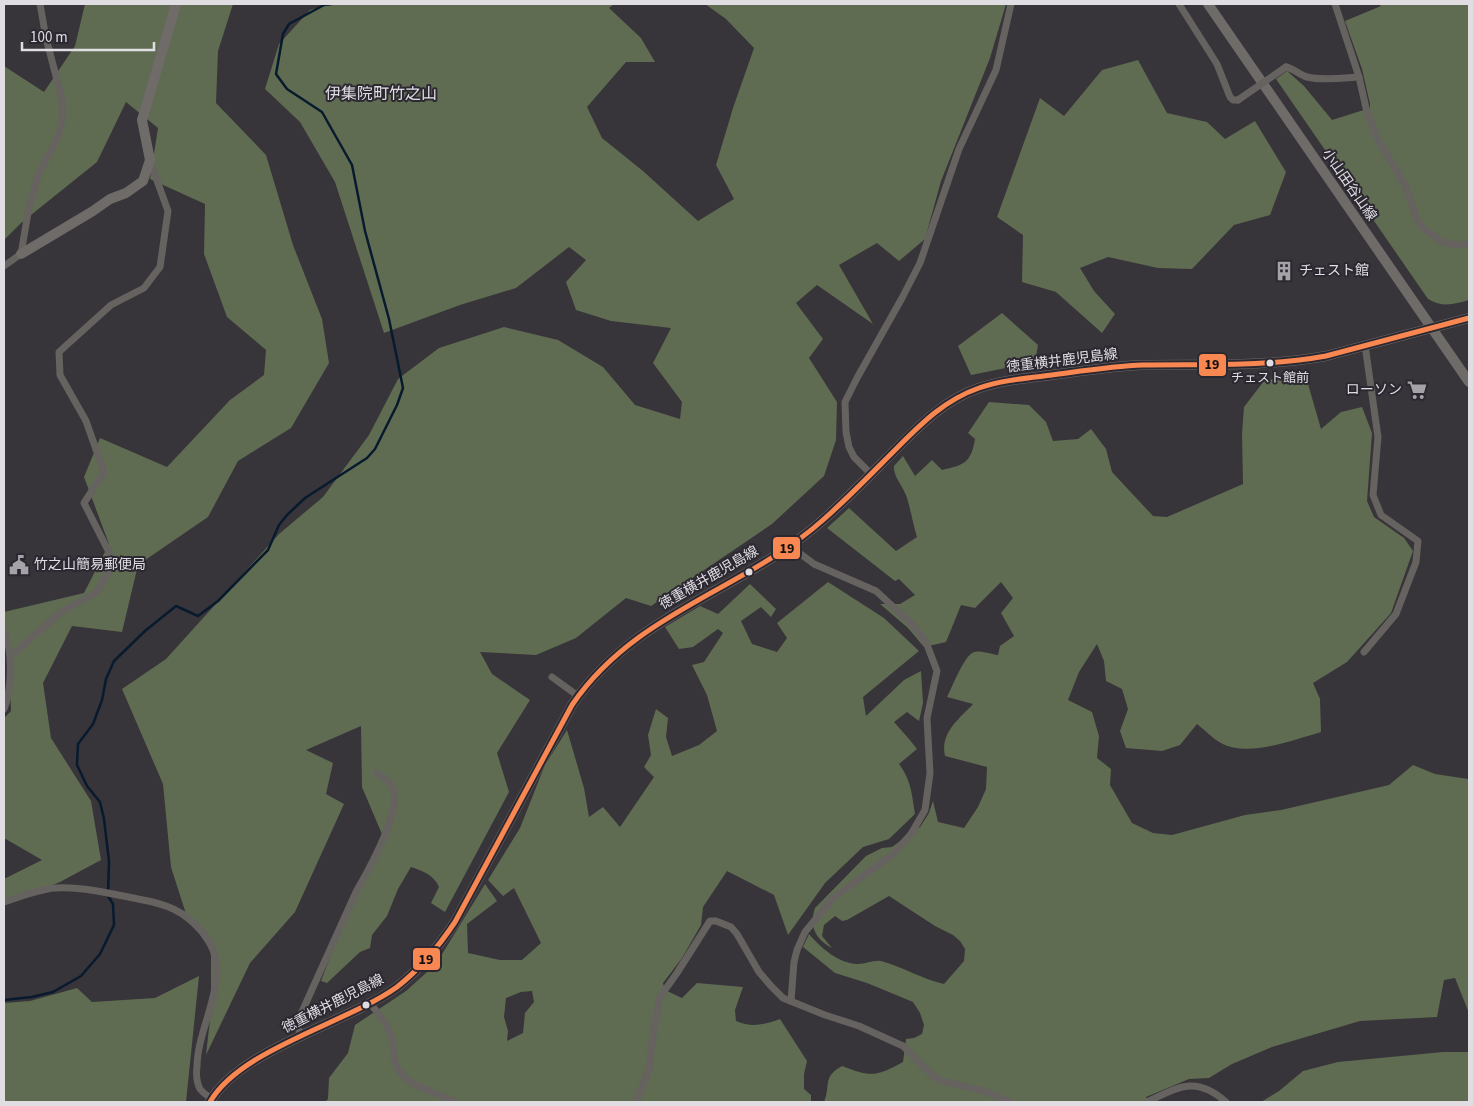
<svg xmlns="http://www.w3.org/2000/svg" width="1473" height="1106" viewBox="0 0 1473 1106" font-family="'Source Sans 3','Noto Sans JP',sans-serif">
<rect width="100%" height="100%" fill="#37343a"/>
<g fill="#5f6c52" fill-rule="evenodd">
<path d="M85,4H233L218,51L216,103L266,155L293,245L322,319L329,363L291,428L238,461L208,517L138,565L122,632L72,626L43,683L51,738L91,801L101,860L60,882L4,904V879L42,860L4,838V718L11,711L8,638L4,624V612L84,593L109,544L84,477L100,438L167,467L230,400L264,375L266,350L227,317L204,254L205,204L150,179L158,128L126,102L97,162L21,223L4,240V66L44,92L75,46Z"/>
<path d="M329,4H614L609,8L641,38L655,62H626L587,107L602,138L643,171L698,221L734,199L716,165L733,108L754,48L726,19L705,4H1006L990,58L941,181L925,239L899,261L877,243L839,265L873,324L817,285L796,303L823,339L809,358L837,402L836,440L824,476L772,524L651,606L626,598L576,638L536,655L480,652L492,674L530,700L497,753L509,792L445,912L431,903L439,887C434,875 423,871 411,867L398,889L387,916L372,935L370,948L360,952L327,983L321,981L341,928L384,839L362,787L361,726L306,750L333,763L326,794L344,804L295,912L250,963L206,1055L211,1011V951L186,914L171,867L163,784L122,689L166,659L279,534L323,497L369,435L398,379L439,348L504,327L558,340L603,367L635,405L680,419L682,402L653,363L671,328L611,321L576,310L566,282L586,260L569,247L516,288L460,305L384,333L335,182L300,122L265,89L279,44L310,10Z"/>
<path d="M1378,4H1469V300C1454,304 1443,308 1428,299L1276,79L1287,71L1304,86L1332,120L1370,108V104L1362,69L1345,21L1381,6Z"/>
<path d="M1138,60L1167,113L1207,122L1225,139L1255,121L1286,172L1270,215L1234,225L1192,269L1158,268L1108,257L1080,268L1094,291L1115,314L1102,333L1056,292L1022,282L1023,235L997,217L1040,98L1064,116L1102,70Z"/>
<path d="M1002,313L1038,345L1035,362L971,375L958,346Z"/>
<path d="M1289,376L1308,384L1321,429L1341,412L1362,407L1372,433L1367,501L1374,517L1404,538L1413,551L1391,613L1347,662L1313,683L1320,699L1321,732C1293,740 1248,758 1221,743C1213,739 1205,730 1197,724L1180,745L1162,751L1126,748L1120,731L1128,709L1122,689L1106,681L1104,661L1097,644L1079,672L1068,700L1092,712L1099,736L1097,758L1111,769L1110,785L1132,823L1153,833L1172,835L1245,815L1281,810L1389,785L1413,765L1435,774L1468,779L1469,771V1013L1455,978L1444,980L1437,1017L1360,1021L1272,1047L1232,1064L1209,1078L1189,1079L1146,1097L1148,1102H824C831,1085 822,1077 842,1066C870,1077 876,1077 903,1062L906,1039L914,1038L922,1034L924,1025L920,1013L913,1002L867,983L835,973L803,947L809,934C820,947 839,964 858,964C865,964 874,960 881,961C903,967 922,979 944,984L964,961L965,949L960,941L953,935L935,926L889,896L847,920L842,921L835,916L824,925L822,936L832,948C815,939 809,926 815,908L866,856L882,848L892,847L920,827L929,813L933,801L938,822L964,828L978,807L986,789L987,767L945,756C940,733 958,720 973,704L947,697C952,688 964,655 974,652C980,650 991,654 998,655L1000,646L1014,636L1001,613L1013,598L1001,582L975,608L961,605L946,642L924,647L908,628L880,604H900L915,595L899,579L895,581L827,528L849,508L896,551L917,537C913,524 911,511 907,498C904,487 893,477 894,466L903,456L915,476L932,460L942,470C964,465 971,463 975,439L968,433L989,402L1029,405L1046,422L1053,441L1078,439L1091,429L1106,449L1112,472L1153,516L1167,517L1243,484L1242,434L1244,407L1264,381Z"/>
<path d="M828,582L884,618L919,651L863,697L866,716L904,680L921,671L923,703L919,721L907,712L894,722L909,739L917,749L899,764C911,780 912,794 915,814L889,839L863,847L825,883L788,935L774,895L727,871L703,907L701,925L682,958L663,983L665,990L682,998L697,983L743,987L735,1010L736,1021C752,1028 763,1025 780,1019L807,1061L804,1074V1089L811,1095V1102H325L328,1099L329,1078L348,1053L355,1025L406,991L436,964L485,884L497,901L467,924L468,953L500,960H522L541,943L514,888L503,896L488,880L520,828L545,765L567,730L584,788L589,817L603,807L620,827L654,777L644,767L651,755L648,735L656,709L668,718L666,737L672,756L699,745L717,731L707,695L692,665L704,662L723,633L718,629L693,647L679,649L665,627L700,606L718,614L750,584L776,609L771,617L761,607L741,621L752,644L777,652L787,638L777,623ZM532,991L534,1002L525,1013L523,1033L507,1041L508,1031L504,1017L506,998L521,992Z"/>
<path d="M199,976L186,1102H4V1003L30,1001L77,988L92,1002L155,998Z"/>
<path d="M1443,1052H1469V1102H1261L1279,1091L1303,1071L1338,1062Z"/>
</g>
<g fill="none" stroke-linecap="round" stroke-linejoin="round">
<path stroke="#081b2e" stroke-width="2.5" d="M4,1000L32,997L53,992L81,976L100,954L114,925L113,904L108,896L109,861L104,819L100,802L87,786L77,765L78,744L93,724L102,700L106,679L114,661L145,631L176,606L198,616L218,601L268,550L279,525L287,515L305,498L367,458L375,449L397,405L403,388L389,319L365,231L352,165L322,112L287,89L276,74L283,34L289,24L324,5L332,4"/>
<g stroke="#65625f" stroke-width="7">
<path d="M1179,4L1217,64L1230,97L1233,100H1238"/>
<path d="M1335,4L1359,77L1366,108L1377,138L1406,187L1416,217L1422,227L1442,242L1456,245L1469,244"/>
<path d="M1286,67C1295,69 1299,75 1307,77C1323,81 1343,78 1359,77"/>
<path d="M4,266L21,254L29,207L39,173L58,137L63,115L62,99L46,38L40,4"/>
<path d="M871,474L854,457L849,447L846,432L845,402L857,378L902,298L920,263L959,149L996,70L1011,4"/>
<path d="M790,546L814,564L876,591L913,625L926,642L937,671L927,718L930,773L925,810L911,834L892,855L833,898L805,932L797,950L794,962L791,1001"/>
<path d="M4,632C13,651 12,689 4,709"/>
<path d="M1364,652L1396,614L1416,562L1418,541L1381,515L1373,495L1378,437L1365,345"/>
<path d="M11,657L33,636L63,611L97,592L114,562L84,503L104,472L86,421L60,375L59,352L111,305L144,288L160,267L168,211L150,161"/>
<path d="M552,677L578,696"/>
<path d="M4,902C19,897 40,889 55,888C82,886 111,894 138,899C166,904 184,910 203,933C237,973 197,1023 197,1067C196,1074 197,1083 200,1089C203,1093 208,1096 212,1099"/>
<path d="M369,1002C378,1013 388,1025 392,1039C394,1048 393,1061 398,1069C408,1087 437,1092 454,1102"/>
<path d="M302,1036L296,1025L356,892C368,871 404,808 392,786C389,780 382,776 377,773"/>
<path d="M636,1102L649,1069L654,1027L660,997L677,973L710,921H716L731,927L737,934L759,972L771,986L783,998L825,1015L859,1026L903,1046L933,1076L941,1081L984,1091L1010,1102"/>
<path d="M1147,1102C1178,1087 1196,1075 1226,1102"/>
</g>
<g stroke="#6f6b68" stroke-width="10">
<path d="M1208,4L1469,382"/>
<path d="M21,254L93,211L110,199L126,193L143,181L150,160L142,120L176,4"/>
<path d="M210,1102C240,1049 347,1023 397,987C420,969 439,946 455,922L572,705C636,611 743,591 823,520C848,498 872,473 895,450C920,425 944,400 979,388C1002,380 1028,378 1052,375C1082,371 1113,366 1143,365C1204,364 1266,367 1326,356L1469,318"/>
</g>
<path stroke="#65625f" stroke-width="7" d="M1238,100L1286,67"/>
<defs>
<path id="bus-1" d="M210,1102C240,1049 347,1023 397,987C420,969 439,946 455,922L572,705C636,611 743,591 823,520C848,498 872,473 895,450C920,425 944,400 979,388C1002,380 1028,378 1052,375C1082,371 1113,366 1143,365C1204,364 1266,367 1326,356L1469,318"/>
</defs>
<use href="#bus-1" stroke="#2c2831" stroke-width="9"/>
<use href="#bus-1" stroke="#f88751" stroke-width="5"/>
</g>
<defs>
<symbol id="building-bare" viewBox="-9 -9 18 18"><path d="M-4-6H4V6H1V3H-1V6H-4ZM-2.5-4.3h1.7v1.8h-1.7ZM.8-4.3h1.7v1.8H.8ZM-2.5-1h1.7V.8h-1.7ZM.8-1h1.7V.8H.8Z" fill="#a5a2a8" stroke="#2c2831" stroke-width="2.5" paint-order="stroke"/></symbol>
<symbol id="supermarket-bare" viewBox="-9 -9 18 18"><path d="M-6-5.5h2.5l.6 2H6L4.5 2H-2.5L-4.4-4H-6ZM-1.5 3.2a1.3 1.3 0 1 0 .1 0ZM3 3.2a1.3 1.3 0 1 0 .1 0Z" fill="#a5a2a8" stroke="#2c2831" stroke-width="2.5" paint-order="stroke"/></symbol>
<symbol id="civic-bare" viewBox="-9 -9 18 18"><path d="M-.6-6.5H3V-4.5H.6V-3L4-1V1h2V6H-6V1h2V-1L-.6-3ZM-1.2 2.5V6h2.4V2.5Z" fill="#a5a2a8" stroke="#2c2831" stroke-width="2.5" paint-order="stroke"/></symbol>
</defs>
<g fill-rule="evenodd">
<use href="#building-bare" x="1270" y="257" width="28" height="28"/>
<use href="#supermarket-bare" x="1403" y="376" width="28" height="28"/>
<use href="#civic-bare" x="5" y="551" width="28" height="28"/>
</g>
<g fill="#e0dde3" stroke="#2c2831" stroke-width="2">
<circle cx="1270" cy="363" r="4.5"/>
<circle cx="749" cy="572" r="4.5"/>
<circle cx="366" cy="1005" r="4.5"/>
</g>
<g text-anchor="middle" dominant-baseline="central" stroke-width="4" stroke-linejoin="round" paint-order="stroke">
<g font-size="13" fill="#e0dde3" stroke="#2c2831">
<text x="1270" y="378">チェスト館前</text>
</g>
<g font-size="14" fill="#e0dde3" stroke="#2c2831">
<text transform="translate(1349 185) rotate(55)">小山田谷山線</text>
<text transform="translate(1062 361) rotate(-7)">徳重横井鹿児島線</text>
<text transform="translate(709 578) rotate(-30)">徳重横井鹿児島線</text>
<text transform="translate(333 1004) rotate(-27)">徳重横井鹿児島線</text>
</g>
<g font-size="14" fill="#e0dde3" stroke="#2c2831" text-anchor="start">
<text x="1299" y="271">チェスト館</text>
<text x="1402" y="390" text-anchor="end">ローソン</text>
<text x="34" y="565">竹之山簡易郵便局</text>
</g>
<g font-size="16" fill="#e0dde3" stroke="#2c2831">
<text x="381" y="94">伊集院町竹之山</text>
</g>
</g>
<g stroke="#2c2831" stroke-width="2">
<rect x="1198" y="353" width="29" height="24" rx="5" fill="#f88751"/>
<rect x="772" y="536" width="29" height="24" rx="5" fill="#f88751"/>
<rect x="412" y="947" width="29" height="24" rx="5" fill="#f88751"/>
</g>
<g font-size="14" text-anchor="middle" font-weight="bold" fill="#111">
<text x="1212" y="369">19</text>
<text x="787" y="553">19</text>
<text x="426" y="964">19</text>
</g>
<rect width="1473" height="1106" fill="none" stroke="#e0dde3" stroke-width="10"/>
<path d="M22 42v8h132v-8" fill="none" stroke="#e0dde3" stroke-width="2.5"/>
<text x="30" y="42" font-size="15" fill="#e0dde3" stroke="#2c2831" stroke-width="4" paint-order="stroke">100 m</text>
</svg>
